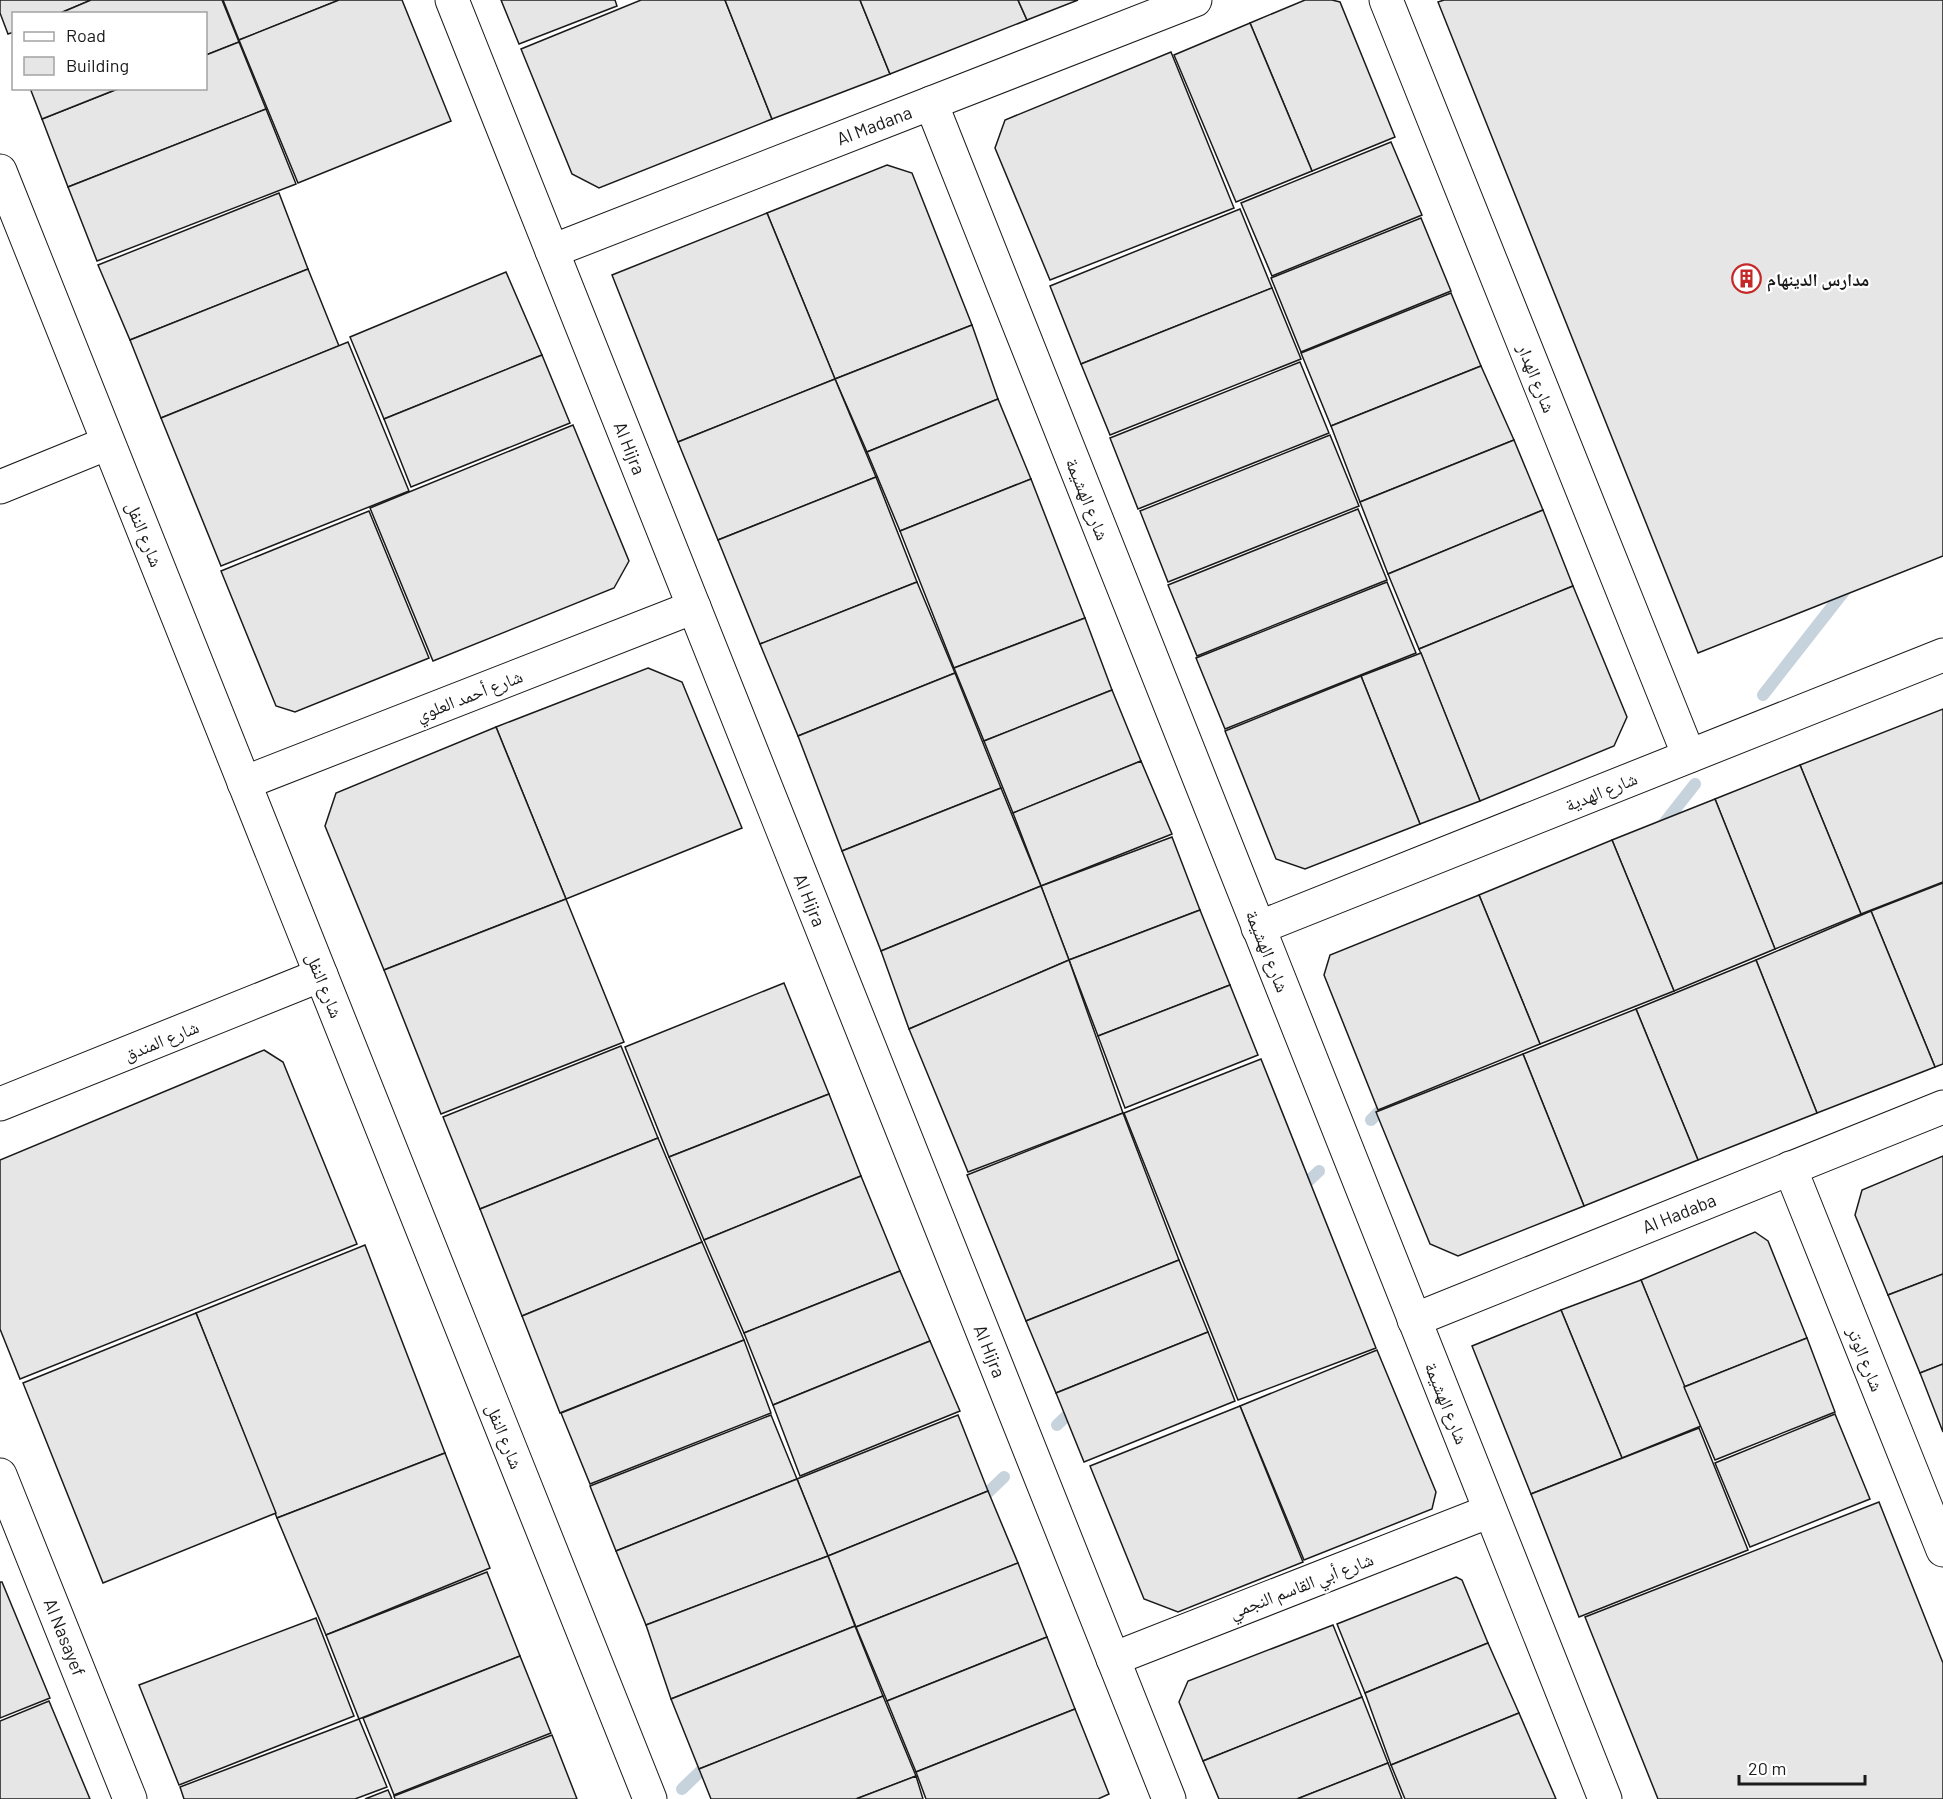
<svg xmlns="http://www.w3.org/2000/svg" width="1943" height="1799" viewBox="0 0 1943 1799" font-family="Barlow,'Noto Naskh Arabic',sans-serif">
<rect width="100%" height="100%" fill="#fff"/>
<g fill="none" stroke-linecap="round" stroke-linejoin="round">
<g stroke="#c6d2dc" stroke-width="12">
<path d="M1763,695L1849,585"/>
<path d="M1658,831L1695,784"/>
<path d="M1371,1120L1395,1096"/>
<path d="M1298,1191L1319,1171"/>
<path d="M1057,1425L1077,1406"/>
<path d="M977,1503L1004,1477"/>
<path d="M682,1789L710,1762"/>
</g>
</g>
<g fill="#e6e6e6" stroke="#1a1a1a" stroke-width="1.5">
<path d="M0,0H91L58,14H14V32L8,34L0,13Z"/>
<path d="M91,0H222L239,42L206,55V14H58Z"/>
<path d="M223,0H339L239,40Z"/>
<path d="M339,0H402L451,121L298,183L239,40Z"/>
<path d="M501,0H615L617,6L519,44Z"/>
<path d="M641,0H725L772,119L599,188L572,174L521,49Z"/>
<path d="M725,0H860L890,74L772,119Z"/>
<path d="M860,0H1018L1027,20L890,74Z"/>
<path d="M1018,0H1078L1027,20Z"/>
<path d="M1305,0H1332L1340,2L1395,137L1312,171L1250,23Z"/>
<path d="M1444,0H1943V556L1698,653L1438,2Z"/>
<path d="M1250,23L1312,171L1236,202L1174,55Z"/>
<path d="M239,42L266,109L68,187L42,119L120,88H206V55Z"/>
<path d="M1171,52L1234,208L1050,280L995,148L1005,120Z"/>
<path d="M30,88H120L42,119Z"/>
<path d="M266,109L296,184L97,261L68,187Z"/>
<path d="M1391,142L1422,215L1272,276L1241,203Z"/>
<path d="M887,165L912,173L972,325L835,379L767,213Z"/>
<path d="M279,193L308,269L130,340L98,265Z"/>
<path d="M1240,209L1272,288L1081,364L1050,286Z"/>
<path d="M767,213L835,379L678,442L612,275Z"/>
<path d="M1421,218L1451,291L1301,352L1271,278Z"/>
<path d="M308,269L339,346L161,418L130,340Z"/>
<path d="M506,272L542,355L384,419L350,337Z"/>
<path d="M1272,288L1301,359L1110,435L1081,364Z"/>
<path d="M1451,293L1481,366L1331,426L1301,353Z"/>
<path d="M972,325L998,399L867,452L835,379Z"/>
<path d="M348,342L409,491L221,566L161,418Z"/>
<path d="M542,355L570,423L411,487L384,419Z"/>
<path d="M1300,362L1329,433L1138,509L1110,438Z"/>
<path d="M1481,366L1514,440L1360,502L1331,426Z"/>
<path d="M835,379L876,477L718,540L678,442Z"/>
<path d="M998,399L1031,479L900,531L867,452Z"/>
<path d="M573,425L629,561L614,588L433,661L370,508Z"/>
<path d="M1330,435L1359,506L1168,582L1140,511Z"/>
<path d="M1514,440L1543,510L1388,574L1360,502Z"/>
<path d="M876,477L917,582L760,644L718,540Z"/>
<path d="M1031,479L1085,618L954,668L900,531Z"/>
<path d="M1358,509L1387,580L1197,656L1168,585Z"/>
<path d="M1543,510L1573,586L1419,649L1388,574Z"/>
<path d="M369,511L429,658L295,712L276,706L221,571Z"/>
<path d="M917,582L955,673L798,736L760,644Z"/>
<path d="M1387,582L1416,653L1225,729L1196,658Z"/>
<path d="M1573,586L1627,717L1614,746L1480,801L1419,649Z"/>
<path d="M1085,618L1112,690L984,741L954,668Z"/>
<path d="M1421,653L1480,801L1420,824L1361,676Z"/>
<path d="M648,668L682,682L742,828L566,899L496,727Z"/>
<path d="M955,673L1001,788L842,851L798,736Z"/>
<path d="M1361,676L1420,824L1305,869L1276,859L1225,731Z"/>
<path d="M1112,690L1141,761L1013,813L984,741Z"/>
<path d="M1943,709V882L1861,914L1800,765Z"/>
<path d="M496,727L566,899L384,970L325,826L336,793Z"/>
<path d="M1141,761L1172,834L1041,886L1013,813Z"/>
<path d="M1800,765L1861,914L1775,949L1715,799Z"/>
<path d="M1001,788L1041,886L881,951L842,851Z"/>
<path d="M1715,799L1775,949L1674,991L1612,840Z"/>
<path d="M1172,837L1200,910L1069,960L1041,886Z"/>
<path d="M1612,840L1674,991L1540,1044L1479,895Z"/>
<path d="M1943,883V1064L1935,1067L1871,911Z"/>
<path d="M1041,886L1069,960L909,1029L881,951Z"/>
<path d="M1479,895L1540,1044L1378,1110L1324,975L1330,955Z"/>
<path d="M566,899L624,1042L441,1114L384,970Z"/>
<path d="M1200,910L1230,985L1098,1036L1069,960Z"/>
<path d="M1871,911L1935,1067L1817,1113L1756,960Z"/>
<path d="M1069,960L1123,1113L968,1172L909,1029Z"/>
<path d="M1756,960L1817,1113L1698,1160L1636,1009Z"/>
<path d="M784,983L829,1094L669,1157L625,1047Z"/>
<path d="M1230,985L1258,1055L1125,1108L1098,1036Z"/>
<path d="M1636,1009L1698,1160L1584,1206L1523,1054Z"/>
<path d="M621,1046L658,1138L480,1209L443,1117Z"/>
<path d="M264,1050L283,1062L357,1244L20,1379L0,1329V1160Z"/>
<path d="M1523,1054L1584,1206L1458,1256L1430,1244L1376,1112Z"/>
<path d="M1261,1059L1376,1348L1238,1400L1124,1113Z"/>
<path d="M829,1094L861,1176L704,1240L669,1157Z"/>
<path d="M1123,1113L1179,1260L1026,1321L967,1175Z"/>
<path d="M658,1138L702,1242L522,1316L480,1209Z"/>
<path d="M1943,1156V1274L1888,1295L1855,1215L1862,1190Z"/>
<path d="M861,1176L900,1271L744,1333L704,1240Z"/>
<path d="M1755,1232L1768,1241L1807,1338L1684,1387L1641,1280Z"/>
<path d="M702,1242L744,1340L560,1413L522,1316Z"/>
<path d="M365,1245L445,1453L277,1518L196,1313Z"/>
<path d="M1179,1260L1208,1332L1056,1393L1026,1321Z"/>
<path d="M900,1271L930,1341L773,1405L744,1333Z"/>
<path d="M1943,1274V1364L1920,1373L1888,1295Z"/>
<path d="M1641,1280L1701,1426L1622,1458L1561,1310Z"/>
<path d="M1561,1310L1622,1458L1531,1494L1472,1346Z"/>
<path d="M196,1313L276,1513L103,1583L23,1383Z"/>
<path d="M1208,1332L1235,1401L1084,1462L1056,1393Z"/>
<path d="M1807,1338L1835,1412L1715,1460L1684,1387Z"/>
<path d="M744,1340L771,1413L590,1484L561,1413Z"/>
<path d="M930,1341L960,1411L800,1476L773,1405Z"/>
<path d="M1377,1350L1436,1492L1432,1509L1304,1560L1240,1406Z"/>
<path d="M1943,1364V1432L1920,1373Z"/>
<path d="M1240,1406L1303,1562L1178,1612L1144,1599L1090,1466Z"/>
<path d="M1835,1414L1870,1499L1750,1547L1715,1463Z"/>
<path d="M771,1415L797,1479L616,1551L590,1486Z"/>
<path d="M958,1415L988,1491L828,1556L797,1479Z"/>
<path d="M1699,1428L1748,1550L1579,1617L1531,1494Z"/>
<path d="M445,1453L490,1568L326,1635L277,1518Z"/>
<path d="M797,1479L828,1556L646,1625L616,1551Z"/>
<path d="M988,1491L1018,1563L856,1627L828,1556Z"/>
<path d="M1879,1502L1943,1663V1799H1658L1585,1617Z"/>
<path d="M828,1556L855,1626L671,1699L646,1625Z"/>
<path d="M1018,1563L1047,1637L887,1701L856,1627Z"/>
<path d="M487,1572L520,1656L359,1719L326,1635Z"/>
<path d="M1456,1577L1462,1580L1488,1643L1365,1693L1337,1624Z"/>
<path d="M0,1582H2L50,1698L0,1718Z"/>
<path d="M316,1618L354,1716L179,1785L139,1685Z"/>
<path d="M1333,1625L1362,1697L1203,1761L1179,1702L1188,1681Z"/>
<path d="M855,1626L883,1696L699,1769L671,1699Z"/>
<path d="M1047,1637L1075,1709L916,1772L887,1701Z"/>
<path d="M1488,1643L1519,1713L1391,1765L1365,1693Z"/>
<path d="M520,1656L551,1733L394,1795L363,1718Z"/>
<path d="M883,1696L916,1776L856,1799H711L699,1769Z"/>
<path d="M1362,1697L1388,1763L1297,1799H1219L1203,1761Z"/>
<path d="M49,1701L90,1799H0V1721Z"/>
<path d="M1075,1709L1109,1794L1098,1799H926L916,1772Z"/>
<path d="M1519,1713L1556,1799H1405L1391,1765Z"/>
<path d="M359,1719L387,1787L355,1799H184L180,1787Z"/>
<path d="M552,1735L577,1799H395L394,1796Z"/>
<path d="M1388,1763L1402,1799H1297Z"/>
<path d="M916,1776L923,1799H856Z"/>
<path d="M388,1790L392,1799H365Z"/>
</g>
<g fill="none" stroke-linecap="round" stroke-linejoin="round">
<defs>
<g id="street">
<path d="M452,0L1169,1799"/>
<path d="M1386,0L1689,756"/>
<path d="M931,103L1605,1799"/>
<path d="M0,171L650,1799"/>
<path d="M552,251L1195,0"/>
<path d="M0,487L108,443"/>
<path d="M244,783L694,607"/>
<path d="M1258,928L1943,655"/>
<path d="M0,1104L321,975"/>
<path d="M1790,1168L1943,1550"/>
<path d="M1414,1320L1943,1107"/>
<path d="M0,1475L130,1799"/>
<path d="M1113,1659L1490,1511"/>
</g>
</defs>
<use href="#street" stroke="#1a1a1a" stroke-width="35"/>
<use href="#street" stroke="#fff" stroke-width="33"/>
</g>
<defs>
<symbol id="building-ring" viewBox="-11 -11 22 22"><circle r="9.5" fill="#fff" stroke="#c62828" stroke-width="1.5"/><path d="M-4-6H4V6H1V3H-1V6H-4ZM-2.5-4.3h1.7v1.8h-1.7ZM.8-4.3h1.7v1.8H.8ZM-2.5-1h1.7V.8h-1.7ZM.8-1h1.7V.8H.8Z" fill="#c62828"/></symbol>
</defs>
<g fill-rule="evenodd">
<use href="#building-ring" x="1730" y="262" width="33" height="33"/>
</g>
<g text-anchor="middle" dominant-baseline="central" stroke-width="4.5" stroke-linejoin="round" paint-order="stroke">
<g font-size="18" fill="#1a1a1a" stroke="#fff">
<text transform="translate(874 125) rotate(-21)">Al Madana</text>
<text transform="translate(1537 378) rotate(68)">شارع الهدار</text>
<text transform="translate(630 448) rotate(68)">Al Hijra</text>
<text transform="translate(1088 499) rotate(68)">شارع الهشيمة</text>
<text transform="translate(145 534) rotate(68)">شارع النفل</text>
<text transform="translate(469 695) rotate(-21)">شارع أحمد العلوي</text>
<text transform="translate(1601 791) rotate(-22)">شارع الهدية</text>
<text transform="translate(810 900) rotate(68)">Al Hijra</text>
<text transform="translate(1268 951) rotate(68)">شارع الهشيمة</text>
<text transform="translate(325 985) rotate(68)">شارع النفل</text>
<text transform="translate(161 1040) rotate(-22)">شارع المندق</text>
<text transform="translate(1679 1213) rotate(-22)">Al Hadaba</text>
<text transform="translate(990 1351) rotate(68)">Al Hijra</text>
<text transform="translate(1866 1359) rotate(68)">شارع الوتر</text>
<text transform="translate(1447 1403) rotate(68)">شارع الهشيمة</text>
<text transform="translate(505 1436) rotate(68)">شارع النفل</text>
<text transform="translate(1301 1585) rotate(-21)">شارع أبي القاسم النجمي</text>
<text transform="translate(65 1637) rotate(68)">Al Nasayef</text>
</g>
<g font-size="18" font-weight="bold" fill="#1a1a1a" stroke="#fff" text-anchor="start">
<text x="1767" y="279">مدارس الدينهام</text>
</g>
</g>
<rect x="12" y="12" width="195" height="78" fill="#ffffff" stroke="#a3a3a3" stroke-width="1.5"/>
<rect x="24" y="32" width="30" height="9" fill="#ffffff" stroke="#a3a3a3" stroke-width="1.5"/>
<text x="66" y="42" font-size="18" fill="#1a1a1a">Road</text>
<rect x="24" y="57" width="30" height="18" fill="#e6e6e6" stroke="#a3a3a3" stroke-width="1.5"/>
<text x="66" y="72" font-size="18" fill="#1a1a1a">Building</text>
<path d="M1739 1775v9h126v-9" fill="none" stroke="#1a1a1a" stroke-width="3"/>
<text x="1748" y="1775" font-size="18" fill="#1a1a1a" stroke="#ffffff" stroke-width="4.5" paint-order="stroke">20 m</text>
</svg>
